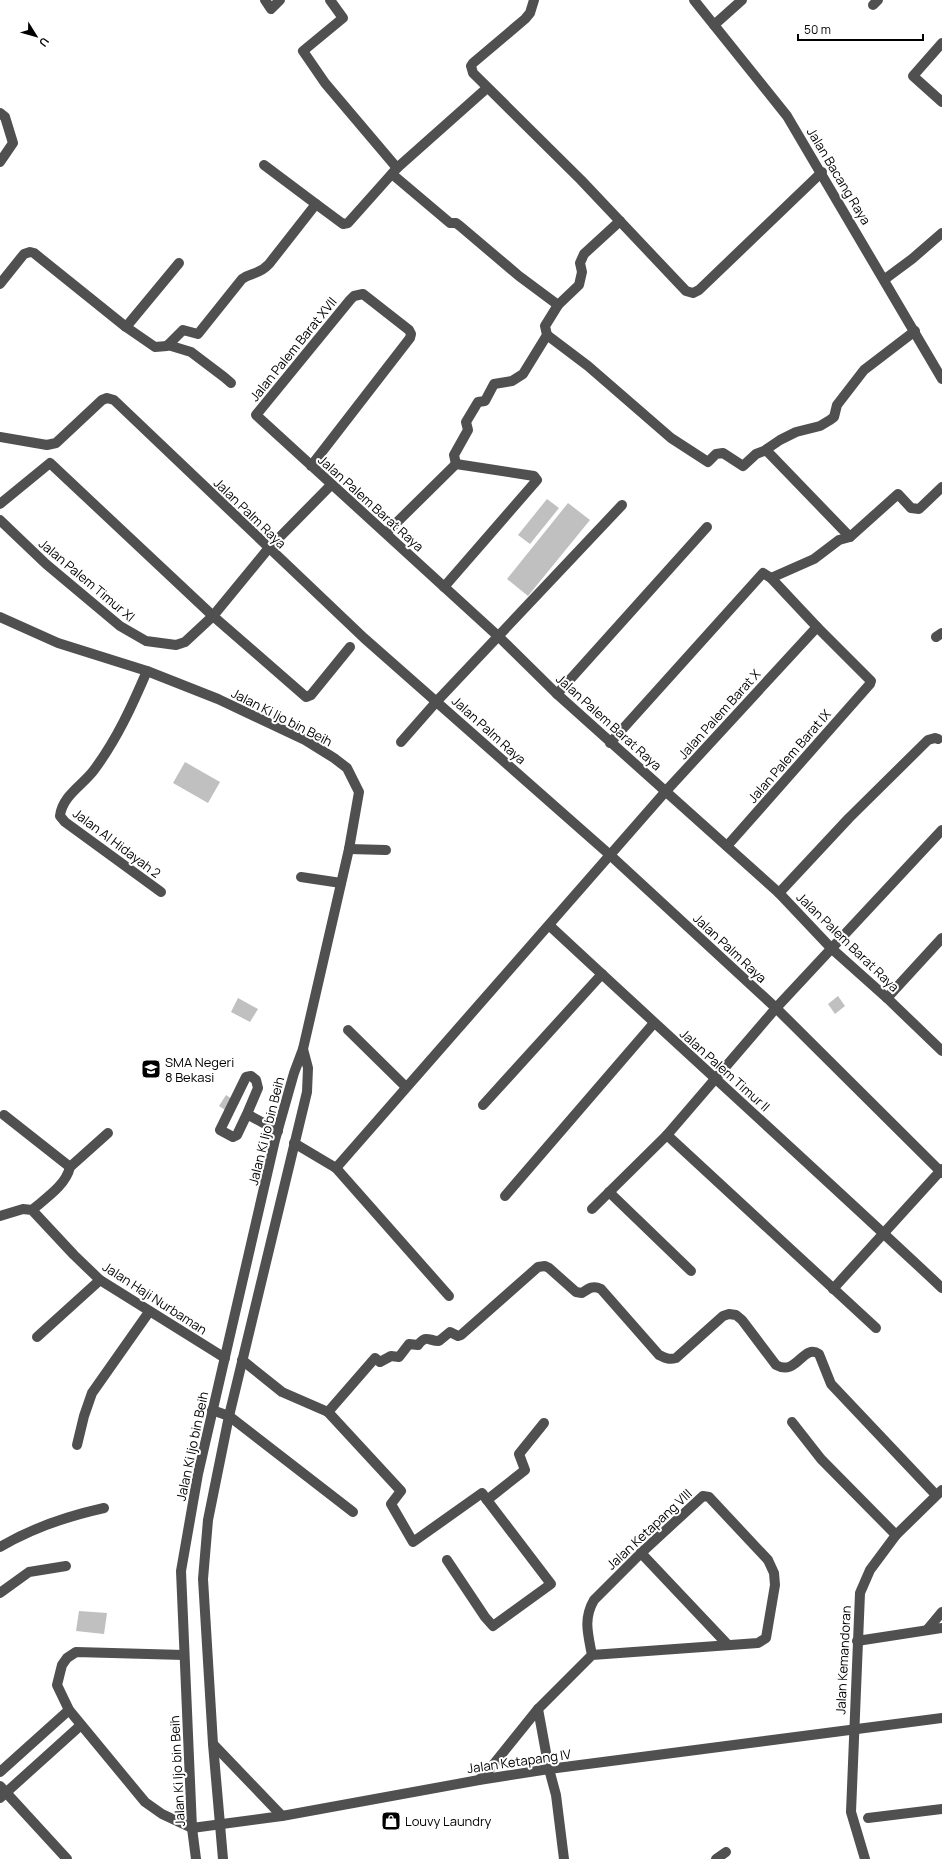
<svg xmlns="http://www.w3.org/2000/svg" width="942" height="1859" viewBox="0 0 942 1859" font-family="Manrope,sans-serif">
<rect width="100%" height="100%" fill="#fff"/>
<g fill="#c0c0c0">
<path d="M547,499L559,508L530,544L518,535Z"/>
<path d="M568,503L590,520L528,596L507,579Z"/>
<path d="M185,762L220,782L208,803L173,783Z"/>
<path d="M838,996L845,1006L835,1014L828,1004Z"/>
<path d="M238,998L258,1009L250,1022L231,1012Z"/>
<path d="M226,1095L232,1099L225,1110L219,1106Z"/>
<path d="M79,1611L107,1613L104,1634L76,1631Z"/>
</g>
<g fill="none" stroke-linecap="round" stroke-linejoin="round">
<g stroke="#505050" stroke-width="10">
<path d="M265,0L271,9L280,0"/>
<path d="M330,0L343,18L303,51L325,83L397,168"/>
<path d="M534,0L530,13L525,19L473,63L471,66L473,73L581,180L686,291L693,293L699,290L822,172"/>
<path d="M694,0L787,116L942,379"/>
<path d="M873,5L878,0"/>
<path d="M714,25L742,0"/>
<path d="M942,43L913,76L942,102"/>
<path d="M0,113L5,117L13,143L0,162"/>
<path d="M264,165L316,204"/>
<path d="M392,174L450,223H456L460,226L519,276L558,305"/>
<path d="M885,279L912,259L942,233"/>
<path d="M0,284L24,254L30,252L34,253L126,327L155,347L167,346L183,330L198,334L242,279C252,272 259,275 269,264L316,204L343,224L348,223L397,168L487,88"/>
<path d="M126,327L179,263"/>
<path d="M547,335L588,366L671,438L708,462L716,454L723,453L743,466L756,454L764,451L780,440L796,432L820,426L830,420L834,417L837,405L864,370L915,331"/>
<path d="M168,345L191,352L224,377L231,383"/>
<path d="M0,437L47,445L56,443L102,400L107,398L114,400L364,638L610,855L776,1008L942,1173"/>
<path d="M766,450L850,537"/>
<path d="M456,464L454,455L468,430L466,422L478,402L485,401L494,384L512,381L523,374L547,335L545,326L558,305L579,285L582,272L580,263L584,254L620,221"/>
<path d="M311,466L410,338L411,334L409,330L363,294L354,296L350,300L256,415L499,637L557,694L779,893L831,948L887,998L942,1051"/>
<path d="M0,504L50,463L213,616L306,697L311,695L350,647"/>
<path d="M0,520L46,564L120,626L146,641L176,645L185,642L213,616L268,549L331,485"/>
<path d="M386,533L456,464"/>
<path d="M771,578L814,559L839,540L850,537L898,494L911,508L919,509L942,487"/>
<path d="M444,587L537,480L534,476L456,464"/>
<path d="M0,617L58,643L147,671L218,699L305,740L334,758L347,768L359,792L349,849L303,1049L294,1073L275,1140L198,1474L181,1571L192,1828L196,1859"/>
<path d="M936,637L942,633"/>
<path d="M147,671C132,706 117,739 94,770C83,785 62,796 60,816L65,822L161,892"/>
<path d="M557,694L707,527"/>
<path d="M401,742L437,701L622,505"/>
<path d="M610,743L763,573L771,578L817,627L871,681L870,684L727,846"/>
<path d="M349,849L386,850"/>
<path d="M301,877L341,883"/>
<path d="M779,893L849,818L928,740L935,738L938,739"/>
<path d="M550,926C680,1047 812,1166 942,1288"/>
<path d="M887,998L942,938"/>
<path d="M348,1030L406,1087"/>
<path d="M483,1105L602,974"/>
<path d="M247,1114L258,1088L256,1080L251,1076L246,1077L220,1130L233,1137L237,1135L247,1114L278,1131"/>
<path d="M4,1115L70,1167"/>
<path d="M667,1135L876,1328"/>
<path d="M294,1143L336,1168L449,1296"/>
<path d="M336,1168L666,791L817,627"/>
<path d="M609,1192L691,1271"/>
<path d="M505,1196L654,1023"/>
<path d="M592,1209L667,1135L776,1008L942,830"/>
<path d="M32,1210C46,1198 66,1185 70,1167L108,1133"/>
<path d="M0,1216L23,1209L32,1210L74,1255L100,1280L225,1358"/>
<path d="M833,1289L942,1169"/>
<path d="M37,1337L100,1280"/>
<path d="M242,1360L282,1392L328,1412L375,1358L380,1362L391,1356L399,1357L409,1344L418,1345C427,1334 428,1341 439,1341L450,1332L458,1336L461,1335L538,1267L545,1266L549,1268L576,1292L582,1293C589,1288 593,1285 601,1289L659,1355C665,1358 669,1360 676,1358L723,1316L729,1314L736,1315L742,1320L776,1365C797,1377 803,1343 819,1354L831,1384L936,1495"/>
<path d="M212,1410L229,1416L353,1512"/>
<path d="M328,1412L401,1491L391,1504L413,1542L482,1493L487,1500L525,1470L519,1454L544,1423"/>
<path d="M792,1422L821,1459L896,1535"/>
<path d="M77,1445L84,1416L92,1393L149,1312"/>
<path d="M0,1547C32,1528 68,1516 104,1508"/>
<path d="M641,1553L728,1645"/>
<path d="M447,1560L485,1617L493,1626L551,1584L487,1500"/>
<path d="M0,1593L29,1572L66,1566"/>
<path d="M927,1630L942,1612"/>
<path d="M857,1641L942,1628"/>
<path d="M184,1655L76,1652L67,1658L62,1665L57,1685L69,1710L145,1802L162,1814L192,1828L282,1816L479,1780L549,1769L942,1718"/>
<path d="M213,1744L282,1816"/>
<path d="M0,1772L69,1710"/>
<path d="M479,1780L489,1770L538,1709"/>
<path d="M0,1786L67,1859"/>
<path d="M0,1798L81,1725"/>
<path d="M868,1818L942,1809"/>
<path d="M223,1859L213,1744L203,1579L208,1520L229,1416L307,1092L308,1068L303,1049"/>
<path d="M564,1859L556,1795L549,1769L538,1709L592,1655C588,1634 583,1619 594,1600L641,1553L703,1496L709,1497L768,1560L774,1573L775,1585L766,1638L758,1643L592,1655"/>
<path d="M716,1859L726,1852"/>
<path d="M865,1859L851,1812L860,1593L870,1570L896,1535L942,1490"/>
</g>
</g>
<defs>
<symbol id="school-square" viewBox="-11 -11 22 22"><rect x="-9" y="-9" width="18" height="18" rx="4" fill="#000" stroke="#fff"/><path d="M0-5L7-2L0 1L-7-2ZM-4 1L0 2.5L4 1V4Q0 6-4 4Z" fill="#fff"/></symbol>
<symbol id="shop-square" viewBox="-11 -11 22 22"><rect x="-9" y="-9" width="18" height="18" rx="4" fill="#000" stroke="#fff"/><path d="M-5-2.5h2.3a2.7 3.5 0 0 1 5.4 0H5L5.5 6h-11ZM-1.5-2.5h3a1.5 2.3 0 0 0-3 0Z" fill="#fff"/></symbol>
</defs>
<g fill-rule="evenodd">
<use href="#school-square" x="140" y="1058" width="22" height="22"/>
<use href="#shop-square" x="380" y="1810" width="22" height="22"/>
</g>
<g text-anchor="middle" dominant-baseline="central" stroke-width="4" stroke-linejoin="round" paint-order="stroke">
<g font-size="13" fill="#000" stroke="#fff">
<text transform="translate(839 176) rotate(59)">Jalan Bacang Raya</text>
<text transform="translate(293 349) rotate(-51)">Jalan Palem Barat XVII</text>
<text transform="translate(371 503) rotate(42)">Jalan Palem Barat Raya</text>
<text transform="translate(250 513) rotate(44)">Jalan Palm Raya</text>
<text transform="translate(87 580) rotate(40)">Jalan Palem Timur XI</text>
<text transform="translate(719 714) rotate(-48)">Jalan Palem Barat X</text>
<text transform="translate(282 717) rotate(27)">Jalan Ki Ijo bin Beih</text>
<text transform="translate(609 722) rotate(42)">Jalan Palem Barat Raya</text>
<text transform="translate(489 730) rotate(42)">Jalan Palm Raya</text>
<text transform="translate(789 756) rotate(-49)">Jalan Palem Barat IX</text>
<text transform="translate(117 843) rotate(37)">Jalan Al Hidayah 2</text>
<text transform="translate(848 942) rotate(44)">Jalan Palem Barat Raya</text>
<text transform="translate(730 948) rotate(43)">Jalan Palm Raya</text>
<text transform="translate(725 1070) rotate(42)">Jalan Palem Timur II</text>
<text transform="translate(266 1131) rotate(-76)">Jalan Ki Ijo bin Beih</text>
<text transform="translate(155 1298) rotate(33)">Jalan Haji Nurbaman</text>
<text transform="translate(192 1446) rotate(-78)">Jalan Ki Ijo bin Beih</text>
<text transform="translate(649 1529) rotate(-43)">Jalan Ketapang VIII</text>
<text transform="translate(843 1660) rotate(-87)">Jalan Kemandoran</text>
<text transform="translate(519 1761) rotate(-8)">Jalan Ketapang IV</text>
<text transform="translate(177 1771) rotate(-93)">Jalan Ki Ijo bin Beih</text>
</g>
<g font-size="13" fill="#000" stroke="#fff" text-anchor="start">
<text x="165" y="1062">SMA Negeri<tspan x="165" dy="15">8 Bekasi</tspan></text>
<text x="405" y="1821">Louvy Laundry</text>
</g>
</g>
<g transform="translate(36 36) rotate(127)" stroke="#ffffff" stroke-width="3" paint-order="stroke">
<path d="M0-3L7 15L0 10L-7 15Z" fill="#000000"/>
<text y="-6" font-size="11" font-weight="bold" text-anchor="middle" fill="#000000">U</text>
</g>
<path d="M798 34v6h125v-6" fill="none" stroke="#000000" stroke-width="2"/>
<text x="804" y="34" font-size="12" fill="#000000" stroke="#ffffff" stroke-width="3" paint-order="stroke">50 m</text>
</svg>
